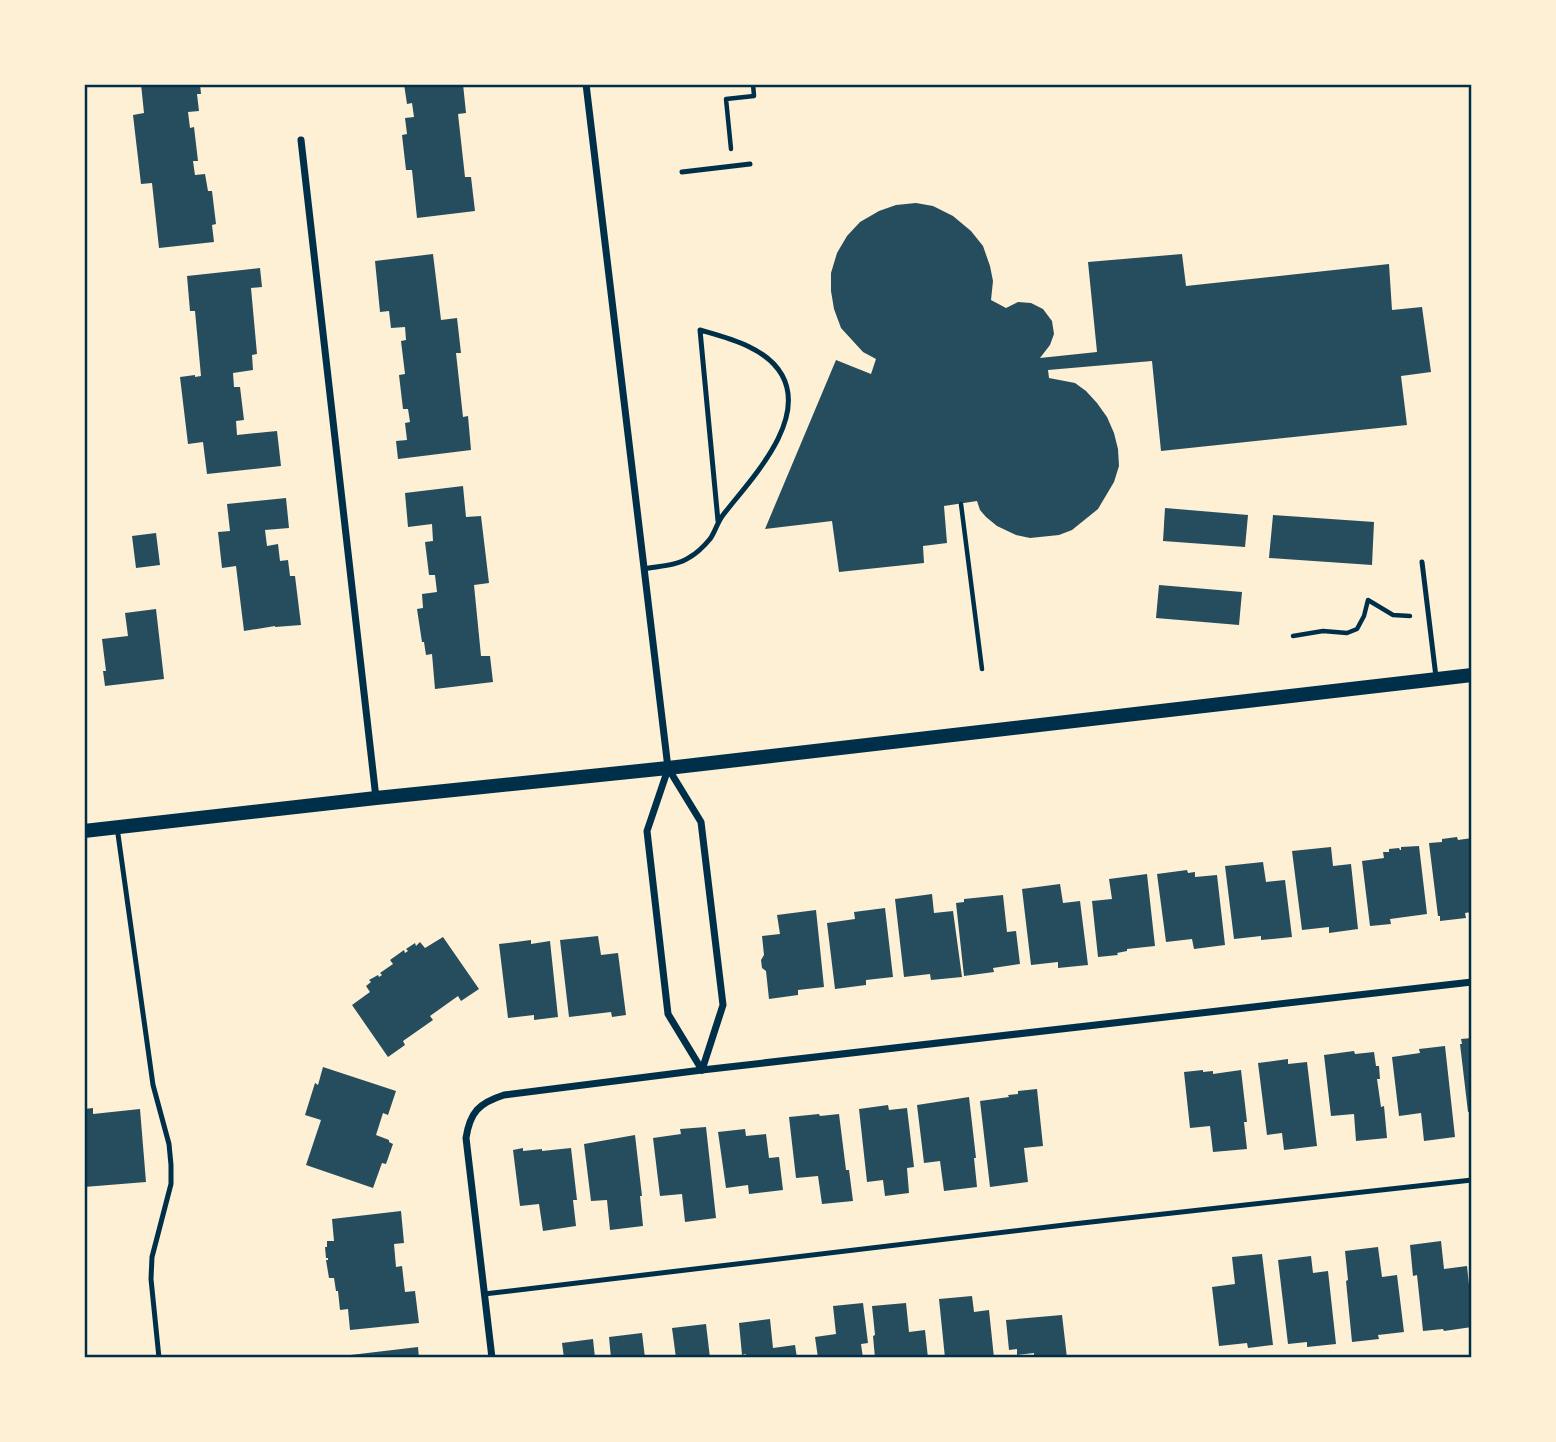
<svg xmlns="http://www.w3.org/2000/svg" width="1556" height="1442" viewBox="0 0 1556 1442" font-family="Helvetica,sans-serif">
<rect width="100%" height="100%" fill="#fdf0d5"/>
<g fill="#264d5e">
<path d="M141,84H200L201,94H197L199,111L188,112L190,128L194,127L198,161H193L195,175L205,174L208,191H212L216,224L212,225L214,242L159,248L152,183L141,184L133,115L144,113Z"/>
<path d="M404,84H463L466,113L458,114L465,177H471L475,211L417,218L412,170H406L402,135L407,134L405,118L414,117L412,103L407,104Z"/>
<path d="M916,203L933,206L953,216L971,231L983,246L990,266L993,281L991,300L1006,308L1018,302L1031,303L1043,309L1052,321L1054,334L1050,345L1040,358L1097,352L1088,262L1182,254L1186,286L1389,264L1392,310L1422,307L1431,372L1401,376L1407,425L1161,451L1152,361L1048,370L1049,378L1075,383L1086,391L1097,403L1107,417L1114,433L1118,449L1119,466L1114,482L1098,509L1072,530L1059,535L1030,538L1016,535L997,526L986,517L980,510L977,501L944,506L947,543L923,546L924,563L839,572L832,521L765,529L836,360L871,374L876,359L863,352L841,328L834,309L831,291V273L837,253L847,236L860,222L879,211L896,205Z"/>
<path d="M433,254L441,320L457,318L461,353H456L463,417L468,416L471,450L398,459L396,441L407,440L405,423L410,422L408,409H403L399,375L405,374L401,341L406,340L405,327L391,328L389,311L380,312L375,261Z"/>
<path d="M260,268L262,287L251,288L257,354L252,355L253,370L233,373L234,387H240L244,420L236,421L237,435L277,431L281,466L207,474L203,442L188,444L180,377L195,375V377L201,376L195,311H190L187,276Z"/>
<path d="M463,486L466,517L481,516L489,583L474,585L481,656H490L493,682L435,689L432,654L426,655L424,642H422L417,609L423,608L422,594L437,592L435,575H429L425,542L433,541L432,524L408,527L405,493Z"/>
<path d="M286,498L289,528L265,530L267,546L278,544L280,561L288,560L290,576H295L301,625L275,627V626L244,631L236,566L222,568L218,532L230,531L227,504Z"/>
<path d="M1165,508L1248,515L1245,547L1163,541Z"/>
<path d="M1273,515L1374,522L1372,565L1269,558Z"/>
<path d="M156,533L160,565L136,568L132,536Z"/>
<path d="M1159,585L1242,592L1239,625L1156,618Z"/>
<path d="M156,609L164,679L105,686L103,671H106L102,639L128,636L125,613Z"/>
<path d="M1457,837L1458,840L1472,838V912L1465,913L1466,918L1440,921V916H1438L1429,843L1442,842V839Z"/>
<path d="M1419,846L1427,914L1390,919L1391,924L1370,926L1362,861L1384,858L1383,852H1389V849L1399,848L1400,850H1401V847Z"/>
<path d="M1331,847L1333,866L1351,864L1358,929L1329,933V927L1302,930L1292,851Z"/>
<path d="M1263,862L1266,882L1285,880L1292,937L1261,940V936L1234,939L1225,866Z"/>
<path d="M1187,870L1188,873L1195,872V877L1217,875L1225,945L1194,949L1192,939L1166,942L1157,874Z"/>
<path d="M1147,874L1155,946L1127,949V951L1117,953L1118,955L1098,957L1092,901L1112,899L1109,879Z"/>
<path d="M1060,884L1063,903L1080,901L1088,965L1058,968V962L1031,965L1022,889Z"/>
<path d="M932,894L934,913L953,911L962,977L931,980L930,974L904,977L895,899Z"/>
<path d="M1003,895L1007,932L1016,931L1020,964L993,968L994,972L964,976L956,903L964,902V899Z"/>
<path d="M885,908L893,977L866,980V985L835,989L827,923L855,919L854,912Z"/>
<path d="M816,910L824,987L798,990V995L769,999L766,971L762,968L761,960L764,955L762,936L780,934L777,915Z"/>
<path d="M598,936L601,955L618,953L626,1015L612,1017L611,1012L569,1017L560,940Z"/>
<path d="M443,937L479,989L461,1001L458,996L430,1016L433,1020L403,1041L405,1045L388,1057L352,1005L370,992L366,986L371,982L369,980L378,975L379,977L382,975L380,973L393,964L390,960L404,950L405,953L408,951L406,949L415,943L416,946L420,942L425,948Z"/>
<path d="M531,940V944L550,941L558,1017L534,1020V1015L508,1018L499,944Z"/>
<path d="M1472,1038V1111L1468,1112L1460,1044H1462L1461,1039Z"/>
<path d="M1445,1046L1455,1137L1424,1141L1421,1113L1399,1116L1392,1057L1420,1053L1419,1049Z"/>
<path d="M1354,1051L1355,1054L1374,1052L1376,1066H1379L1380,1079H1377L1381,1107L1384,1106L1387,1138L1356,1141L1354,1114L1331,1116L1324,1055Z"/>
<path d="M1288,1059V1064L1307,1062L1317,1146L1284,1150L1282,1133L1267,1135L1258,1063Z"/>
<path d="M323,1067L396,1091L388,1115L383,1113L376,1135L389,1140V1142L393,1144L386,1164L382,1163L373,1188L306,1165L321,1120L305,1115L315,1083L318,1085Z"/>
<path d="M1203,1070V1072L1213,1071V1074L1241,1070L1247,1122H1244L1247,1149L1213,1152L1210,1126L1190,1128L1184,1072Z"/>
<path d="M1037,1089L1043,1146L1024,1148L1028,1182L990,1187L980,1101L1009,1097L1008,1095L1018,1094V1091Z"/>
<path d="M969,1097L976,1158H974L977,1187L944,1191L940,1161L924,1163L917,1105Z"/>
<path d="M888,1105L889,1110L907,1108L914,1167L907,1168L909,1193L885,1196L883,1180L867,1182L859,1109Z"/>
<path d="M93,1108V1114L140,1109L146,1182L84,1187V1109Z"/>
<path d="M819,1114L820,1116L839,1114L846,1170H849L853,1201L822,1204L818,1176L796,1178L789,1117Z"/>
<path d="M706,1127L716,1218L685,1222L682,1194L660,1196L653,1138L681,1134L680,1129Z"/>
<path d="M745,1129L746,1136L766,1134L769,1158L779,1157L783,1190L749,1194L748,1185L726,1188L718,1132Z"/>
<path d="M635,1135L642,1196H640L643,1226L610,1230L607,1200L591,1201L584,1144Z"/>
<path d="M523,1148V1151L542,1149V1151L571,1148L577,1200H573L576,1226L543,1231L539,1204L520,1206L513,1150Z"/>
<path d="M401,1211L404,1243L394,1244L396,1267L402,1266L405,1292L415,1291L419,1323L350,1330L348,1309L340,1310L338,1291H336L334,1278H329L326,1260H328V1258H326L325,1247H327V1241H334L332,1219Z"/>
<path d="M1441,1241L1444,1269L1467,1266L1472,1313V1327L1444,1331L1443,1329L1423,1331L1417,1275L1413,1276L1410,1245Z"/>
<path d="M1378,1247L1382,1277L1397,1275L1404,1332L1378,1335L1379,1339L1352,1342L1346,1281L1348,1280L1345,1251Z"/>
<path d="M1262,1254L1273,1345L1248,1348L1247,1343L1219,1346L1212,1287L1235,1284L1232,1257Z"/>
<path d="M1311,1256L1313,1273L1328,1271L1336,1344L1307,1347V1342L1288,1344L1278,1260Z"/>
<path d="M972,1296L974,1312L989,1310L994,1358H945L939,1299Z"/>
<path d="M863,1303L868,1343L861,1344L863,1358H818L815,1337L836,1334L833,1306Z"/>
<path d="M906,1303L909,1332L925,1330L928,1358H875L873,1336L875,1335L872,1306Z"/>
<path d="M1062,1315L1067,1358H1034V1353L1017,1355V1349L1009,1350L1006,1320Z"/>
<path d="M770,1319L773,1348L795,1345L797,1358H746V1354L742,1355L739,1323Z"/>
<path d="M706,1324L710,1358H676L672,1328Z"/>
<path d="M642,1333L645,1358H611L609,1337Z"/>
<path d="M593,1339L595,1358H564L562,1343Z"/>
<path d="M418,1347L419,1358H342V1356Z"/>
</g>
<g fill="none" stroke-linecap="round" stroke-linejoin="round">
<g stroke="#003049" stroke-width="4.5">
<path d="M731,149L726,99L754,96L753,84"/>
<path d="M961,504L982,669"/>
<path d="M1293,636L1323,631L1347,633L1357,629L1364,616L1368,600L1393,615L1410,616"/>
</g>
<g stroke="#003049" stroke-width="5">
<path d="M682,172L750,164"/>
<path d="M1422,562L1436,677"/>
<path d="M644,569C659,566 677,566 690,557C697,553 705,545 710,539C715,532 717,523 723,515C749,481 808,422 782,375C766,347 728,338 700,330L718,521"/>
<path d="M117,827L153,1085L169,1144L171,1165V1184L152,1257L151,1279L159,1358"/>
<path d="M484,1294L1073,1224L1472,1180"/>
</g>
<g stroke="#003049" stroke-width="7">
<path d="M586,84L668,768L701,822L723,1005L702,1070"/>
<path d="M301,140L376,798"/>
<path d="M668,769L647,831L668,1014L702,1070"/>
<path d="M492,1358L466,1138C470,1112 479,1103 504,1095L702,1070L1472,982"/>
</g>
<path stroke="#003049" stroke-width="14" d="M84,831L376,798L668,768L1472,675"/>
</g>
<rect width="1556" height="1442" fill="none" stroke="#fdf0d5" stroke-width="172"/>
<rect x="86" y="86" width="1384" height="1270" fill="none" stroke="#003049" stroke-width="2.5"/>
</svg>
